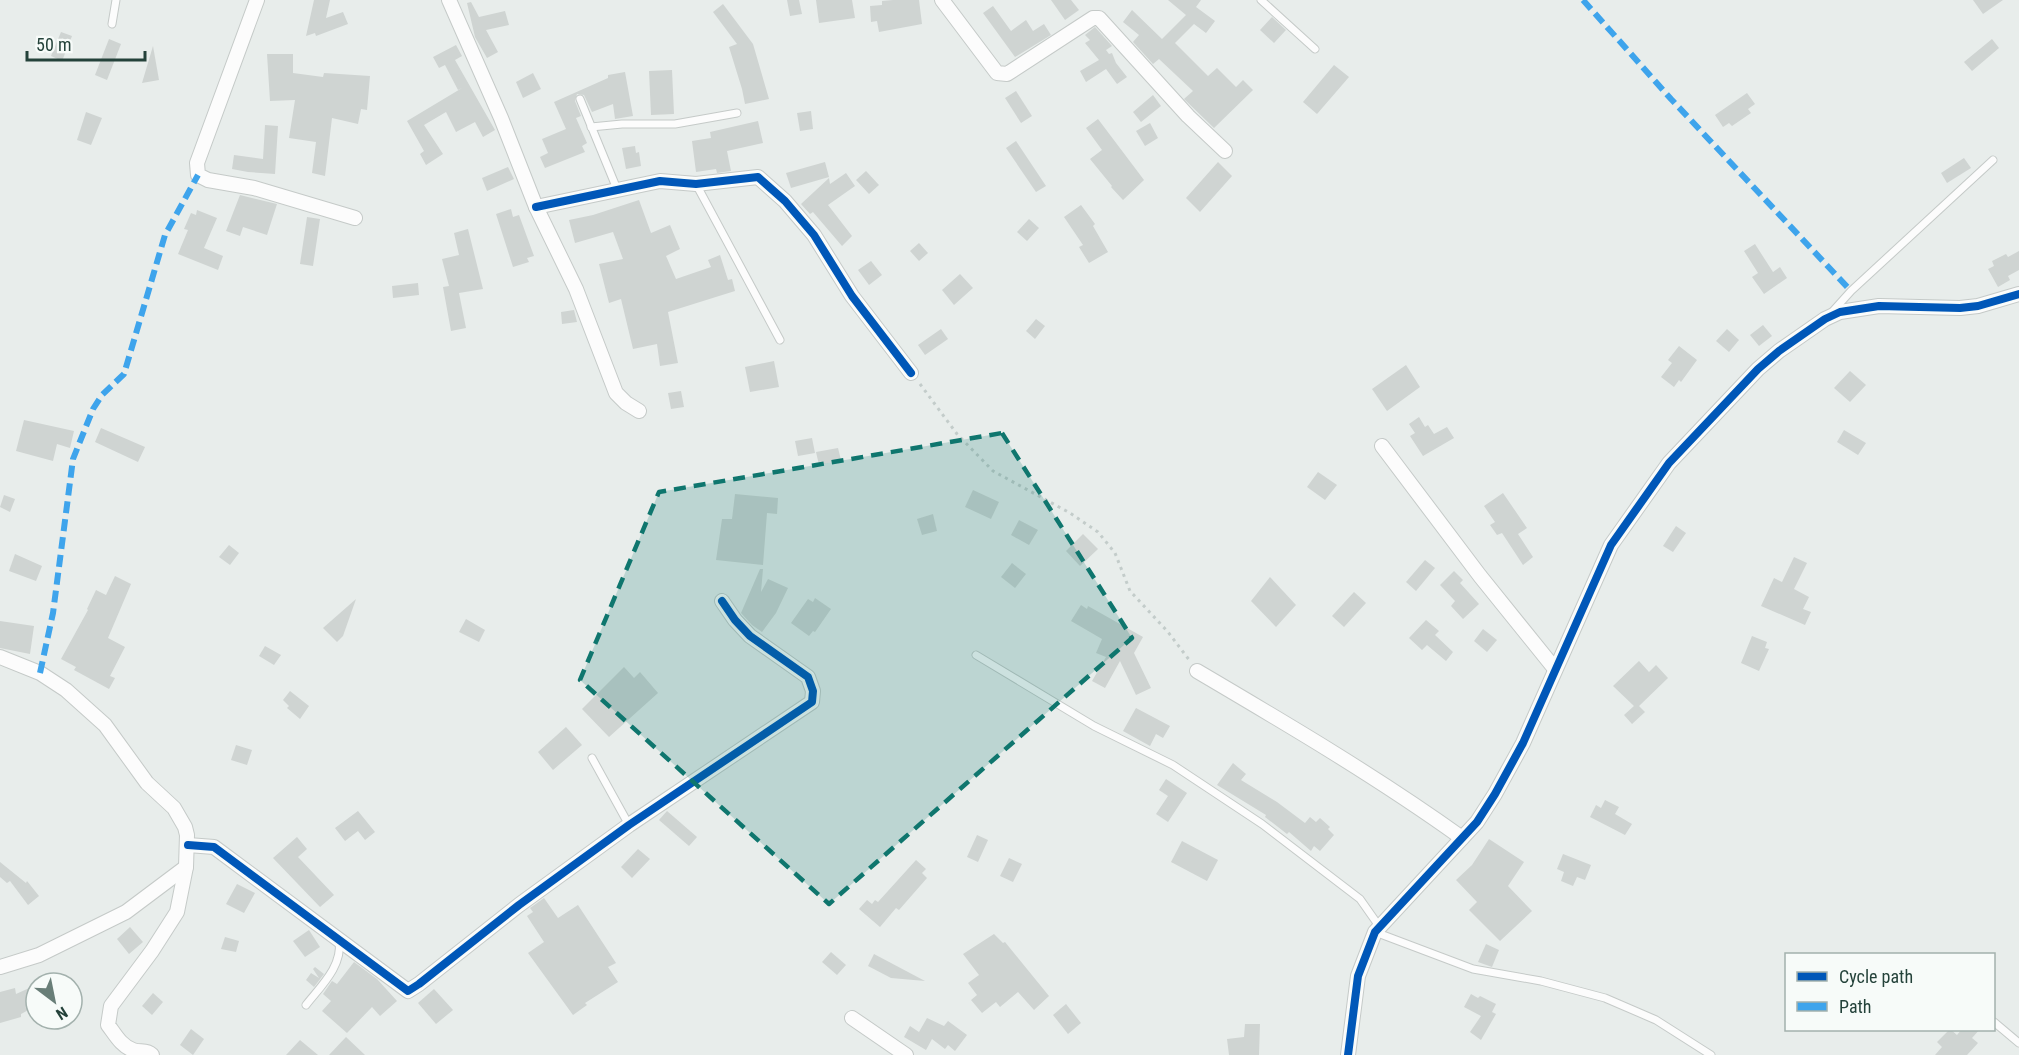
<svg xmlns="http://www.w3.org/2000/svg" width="2019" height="1055" viewBox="0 0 2019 1055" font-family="'Roboto Condensed',sans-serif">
<rect width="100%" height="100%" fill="#e8edeb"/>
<g fill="#cfd4d2">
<path d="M314,0H330L326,18L343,12L348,24L316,36L315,33L306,36Z"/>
<path d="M787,0H799L802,14L790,16Z"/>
<path d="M816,0H852L855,18L819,23Z"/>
<path d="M893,0H919L922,24L879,32L877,21L871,22L870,6L882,5V1Z"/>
<path d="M1051,0H1071L1079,10L1065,20Z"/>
<path d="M1168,0H1201L1196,7L1215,21L1206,33L1194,24L1175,43L1208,76L1217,68L1236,87L1243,80L1253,90L1214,128L1184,99L1193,91L1159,59L1153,64L1133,42L1139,35L1123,22L1132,10L1162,39L1186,15Z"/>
<path d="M1973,0H2003L1983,14Z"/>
<path d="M471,2L479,17L505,11L509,25L486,30L498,52L487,58L475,37L467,3Z"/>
<path d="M723,4L753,44L769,99L745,104L742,89L729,47L737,44L713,12Z"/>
<path d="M993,6L1011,31L1026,20L1033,31L1044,24L1051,35L1015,57L983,13Z"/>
<path d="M1272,17L1286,30L1274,43L1260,30Z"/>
<path d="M1095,27L1112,46L1106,50L1109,54L1112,53L1116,63L1127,77L1117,84L1106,69L1086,82L1080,71L1099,60L1085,43L1090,40L1085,35Z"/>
<path d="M61,32L72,36L62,61L51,56Z"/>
<path d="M109,39L121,44L107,80L95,75Z"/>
<path d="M1992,39L1999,48L1972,71L1964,62Z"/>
<path d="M456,45L462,56L455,60L495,130L483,137L475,122L456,132L446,112L424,125L443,154L426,165L420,154L424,151L407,121L462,88L458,90L445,65L439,68L433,57Z"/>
<path d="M153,46L159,80L142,83Z"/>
<path d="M267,54H293V73L323,77L324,73L370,76L367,110L361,109L358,124L332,118L325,176L312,173L316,142L289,138L295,100L270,101Z"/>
<path d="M1334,65L1349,77L1317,114L1303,102Z"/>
<path d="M672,70L674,114L651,115L649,71Z"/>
<path d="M625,72L633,116L615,119L613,104L592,112L584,95L577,94L575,101L581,116L576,118L587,143L582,146L585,152L545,168L540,157L548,153L542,139L566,129L554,102L608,78V75Z"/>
<path d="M533,73L541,89L523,98L516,82Z"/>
<path d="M1016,91L1032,116L1021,123L1005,98Z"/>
<path d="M1747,93L1755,104L1748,109L1751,113L1732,126L1729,123L1723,127L1715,115Z"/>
<path d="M1153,95L1161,106L1141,122L1133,112Z"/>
<path d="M811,111L813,129L800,131L797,113Z"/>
<path d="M86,112L102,118L91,145L77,140Z"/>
<path d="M1098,119L1144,180L1123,200L1111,187L1112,186L1090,159L1102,150L1086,128Z"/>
<path d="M758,121L763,143L727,151L731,171L717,173L716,169L696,172L692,141L711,138L710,132Z"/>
<path d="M1150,123L1158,138L1145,146L1136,131Z"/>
<path d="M265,125L278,126L275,174L248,172L232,169L234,155L263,159Z"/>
<path d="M1016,141L1046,186L1036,192L1006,148Z"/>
<path d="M635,146L636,153L639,152L641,166L626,169L622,148Z"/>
<path d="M1964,158L1971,168L1947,183L1941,173Z"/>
<path d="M825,162L829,177L791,188L786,173Z"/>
<path d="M1218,162L1232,176L1200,212L1186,198Z"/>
<path d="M508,167L514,179L487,191L482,178Z"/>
<path d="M866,171L879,185L869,194L856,180Z"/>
<path d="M846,173L855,186L828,205L852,236L842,246L813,212L810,214L801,204L829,178L830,184Z"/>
<path d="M240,195L277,204L267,235L243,227L240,236L226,231Z"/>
<path d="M639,200L651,233L670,225L680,249L666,256L676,279L711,267L708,260L720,255L728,280L732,279L735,291L668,312L678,363L660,366L657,344L633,349L621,299L609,303L599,264L623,259L613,232L575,243L569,220L593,215Z"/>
<path d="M1081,205L1095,224L1093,226L1108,252L1089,263L1079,247L1083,245L1064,217Z"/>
<path d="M511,209L513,217L519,215L534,256L527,258L529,262L513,267L496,214Z"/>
<path d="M197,210L217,218L204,248L223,256L218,270L178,254L188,230L184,229L191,213L196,215Z"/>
<path d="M307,217L320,219L313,266L300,264Z"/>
<path d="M1029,219L1039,228L1027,241L1017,232Z"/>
<path d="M468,229L483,289L459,293L466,328L451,331L443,287L449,286L442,259L459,255L454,233Z"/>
<path d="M919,243L928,253L919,261L910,251Z"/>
<path d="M1755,244L1773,272L1780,267L1787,278L1764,294L1752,277L1758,273L1744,251Z"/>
<path d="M2019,251V270L2008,276L2010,280L1998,287L1988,269L1994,266L1992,261L2006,254L2008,257Z"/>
<path d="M871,261L882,275L869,285L858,270Z"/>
<path d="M960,274L973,288L954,305L942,290Z"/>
<path d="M418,283L419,295L393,298L392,286Z"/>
<path d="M574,310L577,322L562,324L561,312Z"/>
<path d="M1036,319L1045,326L1035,339L1026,331Z"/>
<path d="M1763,325L1772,336L1759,346L1750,335Z"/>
<path d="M941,329L948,339L925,355L918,345Z"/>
<path d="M1727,329L1739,340L1729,352L1716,341Z"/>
<path d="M1679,346L1697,360L1681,382L1679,380L1674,387L1661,377L1672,363L1668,360Z"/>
<path d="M774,361L779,387L750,392L745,367Z"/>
<path d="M1406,365L1420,387L1387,411L1372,389Z"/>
<path d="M1850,371L1866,385L1850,402L1834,388Z"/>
<path d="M681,391L684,407L671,409L668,393Z"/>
<path d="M1419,417L1425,427L1428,425L1434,434L1447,427L1454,438L1423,456L1410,436L1415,433L1409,424Z"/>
<path d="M24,420L74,431L70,448L57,444L53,461L16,451Z"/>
<path d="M101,428L145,447L138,462L95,442Z"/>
<path d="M1844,430L1866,443L1858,455L1837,442Z"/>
<path d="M812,438L815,453L798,456L795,441Z"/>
<path d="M838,448L841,460L819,465L816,452Z"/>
<path d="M1318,472L1337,485L1325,500L1307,487Z"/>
<path d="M973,490L999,502L991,519L965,507Z"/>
<path d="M1503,493L1527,528L1518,534L1533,557L1523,565L1502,533L1497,535L1490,525L1495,522L1484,506Z"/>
<path d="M735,494L778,498L777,514L767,513L763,565L716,560L722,519H732Z"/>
<path d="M4,495L15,499L10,512L0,507Z"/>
<path d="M933,514L937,531L922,535L917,519Z"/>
<path d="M1019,520L1038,530L1029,545L1011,535Z"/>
<path d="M1676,526L1686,533L1673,552L1663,546Z"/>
<path d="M1083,534L1098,549L1080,566L1066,551Z"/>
<path d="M229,545L239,553L230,565L219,557Z"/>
<path d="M15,554L42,566L36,581L9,571Z"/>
<path d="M1794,557L1807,563L1794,589L1809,597L1803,609L1811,612L1805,625L1761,606L1774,578L1782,582Z"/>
<path d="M1425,560L1435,568L1416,591L1406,582Z"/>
<path d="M1012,563L1026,574L1015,588L1001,577Z"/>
<path d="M760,569H763L761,592L768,579L788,588L776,613L762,632L752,625L741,613Z"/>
<path d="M1454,571L1463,580L1460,583L1479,604L1463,619L1451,606L1455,601L1440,585Z"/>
<path d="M115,576L131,584L108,638L125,647L110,676L115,678L109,689L74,670L76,667L61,659L88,610L87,609L96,590L106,595Z"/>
<path d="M1270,577L1296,605L1276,627L1251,601Z"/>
<path d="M1354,592L1366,603L1344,627L1332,616Z"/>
<path d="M815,598L831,609L815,632L813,631L809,636L791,623L808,599L813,602Z"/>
<path d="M356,599L343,636L337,642L323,628Z"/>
<path d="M1081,605L1087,609L1088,606L1143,637L1134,653L1151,688L1136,695L1120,661L1105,688L1092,681L1106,657L1096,653L1102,639L1071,621Z"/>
<path d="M466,619L485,630L479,642L459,632Z"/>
<path d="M1426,620L1439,631L1435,635L1453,652L1446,661L1427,645L1422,650L1409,638Z"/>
<path d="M0,621L34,626L30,654L0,648Z"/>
<path d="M1483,629L1497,640L1487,652L1474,641Z"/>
<path d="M1752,636L1767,642L1765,648L1769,649L1759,671L1741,663Z"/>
<path d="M265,646L281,655L274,665L259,656Z"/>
<path d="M1639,661L1649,672L1656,665L1668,678L1639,706L1645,712L1632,724L1624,715L1634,706L1613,686Z"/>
<path d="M624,667L634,678L640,672L658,693L609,737L582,709Z"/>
<path d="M290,691L309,706L300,719L287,708L289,706L283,700Z"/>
<path d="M1136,708L1170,726L1163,738L1156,734L1150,746L1123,731Z"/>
<path d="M566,727L582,745L553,770L538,752Z"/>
<path d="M236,745L252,750L247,765L231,760Z"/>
<path d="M1233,763L1246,774L1241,780L1277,802L1305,823L1310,817L1316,822L1320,818L1330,827L1328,829L1334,835L1320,851L1314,846L1311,851L1289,832L1287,834L1265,817L1266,815L1217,785Z"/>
<path d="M1166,779L1187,793L1168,822L1156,814L1168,796L1159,790Z"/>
<path d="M1605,800L1619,807L1615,814L1632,824L1625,835L1590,817L1596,805L1601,808Z"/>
<path d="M358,811L375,832L365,840L358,831L345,841L335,828Z"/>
<path d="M667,811L697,837L689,846L659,820Z"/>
<path d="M977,835L988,840L978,862L967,857Z"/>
<path d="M297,837L307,849L298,857L334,895L320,907L273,858Z"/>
<path d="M1489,839L1524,862L1508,886L1532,911L1500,941L1469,910L1477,902L1456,880L1472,865Z"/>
<path d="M1182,841L1218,860L1207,881L1171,862Z"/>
<path d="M638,849L650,859L632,878L621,867Z"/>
<path d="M1563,854L1591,865L1585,880L1577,877L1573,886L1561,881L1564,872L1557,869Z"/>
<path d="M1009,858L1022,864L1013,882L1000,876Z"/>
<path d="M916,860L926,869L922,873L927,878L899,910L896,908L880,927L859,909L867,900L872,904L875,900L878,902Z"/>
<path d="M0,862L26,883L27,881L39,896L28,905L10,881L7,883L0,877Z"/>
<path d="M237,884L255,893L244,913L226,904Z"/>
<path d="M544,898L558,918L578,905L616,963L608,967L618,982L585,1003L587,1005L573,1015L528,953L544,942L527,916L533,912L530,908Z"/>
<path d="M130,927L143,942L129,954L117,939Z"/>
<path d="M309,930L320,947L305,957L293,941Z"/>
<path d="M994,934L1003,943L1005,942L1049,996L1034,1010L1018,992L1000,1007L996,1002L982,1013L971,1000L977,995L968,983L979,975L963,954Z"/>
<path d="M225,937L239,941L236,952L221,949Z"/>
<path d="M1486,944L1499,950L1492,967L1478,962Z"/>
<path d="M831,952L846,965L837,975L822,962Z"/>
<path d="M874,954L925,981L891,978L868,966Z"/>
<path d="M354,962L377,979L397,1001L380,1016L372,1007L347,1033L322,1011L331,1001L323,994L332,981L337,984Z"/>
<path d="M315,967L324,974L314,987L306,980L311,973L319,978L313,969Z"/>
<path d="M36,985V1006L21,1014V1017L0,1023V992L15,988L16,994Z"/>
<path d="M434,989L453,1010L436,1024L418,1003Z"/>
<path d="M153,993L163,1002L152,1015L142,1006Z"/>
<path d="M1471,994L1478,998L1480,996L1496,1004L1492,1012L1496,1014L1481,1040L1470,1032L1481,1016L1464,1007Z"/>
<path d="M1066,1004L1081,1023L1068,1034L1053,1015Z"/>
<path d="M927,1018L944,1026L948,1021L967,1035L955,1051L948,1045L945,1049L932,1039L926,1050L904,1037L910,1026L919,1032Z"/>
<path d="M1245,1024H1260L1259,1055H1229L1227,1039L1244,1037Z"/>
<path d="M191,1029L204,1039L193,1055L180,1045Z"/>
<path d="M1950,1029L1957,1035L1962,1029H1980L1972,1038L1978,1043L1967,1055H1935L1942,1047L1937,1042Z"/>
<path d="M346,1037L365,1055H329Z"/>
<path d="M300,1040L318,1055H286Z"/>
</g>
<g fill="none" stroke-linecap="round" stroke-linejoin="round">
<defs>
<g id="service">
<path d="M1261,0L1315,49"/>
<path d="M112,24L116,0"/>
<path d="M580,99L617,189"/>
<path d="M591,127L622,124H675L737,113"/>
<path d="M696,184L780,340"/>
<path d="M1833,311L1851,291L1993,160"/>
<path d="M976,655L1094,726L1173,765L1262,824L1360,899L1379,926"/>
<path d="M592,758L629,825"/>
<path d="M1375,932L1473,969L1541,981L1605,998L1656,1020L1711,1055"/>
<path d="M306,1005C320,987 343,966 339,941"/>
<path d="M1994,1022L2019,1043"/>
</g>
<g id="minor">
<path d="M257,0L197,163L198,175L208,180L254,188L355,218"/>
<path d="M449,0L501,118L536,207L576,289L616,393L626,403L639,411"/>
<path d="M942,0L997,73L1007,74L1093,18H1099L1188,116L1225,151"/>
<path d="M536,207L660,181L696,184L758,177L785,201L814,235L852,296L911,373"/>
<path d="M1382,446L1480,576L1555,669"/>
<path d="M0,657L40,673L66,690L105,725L147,783L174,808L185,827L187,835L186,867L177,912L152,951L111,1006L108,1025C115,1034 121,1046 133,1050C140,1053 146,1049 152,1055"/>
<path d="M1197,671C1287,724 1377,777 1462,838"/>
<path d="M188,845L214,847L408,991L419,984L519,905L629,825L812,702L813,691L808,677L750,636L735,620L722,601"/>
<path d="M0,967L39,955L126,912L186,867"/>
<path d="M852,1018L906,1055"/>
<path d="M1348,1055L1358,976L1375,932L1477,822L1495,794L1523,743L1611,545L1669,463L1758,369L1779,351L1825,319L1840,312L1879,306L1960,308L1978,306L2019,294"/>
</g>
</defs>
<use href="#service" stroke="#c5cac8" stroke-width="9"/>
<use href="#minor" stroke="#c5cac8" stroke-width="16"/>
<path stroke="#c3ccca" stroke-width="3" stroke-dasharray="3 4.5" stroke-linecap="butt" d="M920,384L957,434L993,471L1070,513L1098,532L1115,553L1130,591L1168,632L1190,661"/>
<use href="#service" stroke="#fcfcfc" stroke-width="7"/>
<use href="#minor" stroke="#fcfcfc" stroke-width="14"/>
<g stroke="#3ea4ec" stroke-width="6" stroke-dasharray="12 6" stroke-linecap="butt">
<path d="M1583,0L1671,99L1851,291"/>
<path d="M40,673L53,613L73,459L93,409L102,395L124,374L165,235L198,175"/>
</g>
<defs>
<g id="cycleway">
<path d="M536,207L660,181L696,184L758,177L785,201L814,235L852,296L911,373"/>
<path d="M188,845L214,847L408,991L419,984L519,905L629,825L812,702L813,691L808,677L750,636L735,620L722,601"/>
<path d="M1348,1055L1358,976L1375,932L1477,822L1495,794L1523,743L1611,545L1669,463L1758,369L1779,351L1825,319L1840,312L1879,306L1960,308L1978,306L2019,294"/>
</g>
</defs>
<use href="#cycleway" stroke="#f7fbf9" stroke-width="11"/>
<use href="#cycleway" stroke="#0057b8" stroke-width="8"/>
</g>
<path fill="#0f766e" fill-opacity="0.2" stroke="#0f766e" stroke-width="4.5" stroke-dasharray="12 8" stroke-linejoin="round" d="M1002,433L1132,638L829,904L580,680L659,492Z"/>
<rect x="1785" y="953" width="210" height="78" fill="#f7fbf9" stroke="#a3b1ad" stroke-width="1.5"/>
<rect x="1797" y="972" width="30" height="9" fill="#0057b8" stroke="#a3b1ad" stroke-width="1.5"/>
<text x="1839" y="983" font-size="18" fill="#24423a">Cycle path</text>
<rect x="1797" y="1002" width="30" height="9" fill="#3ea4ec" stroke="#a3b1ad" stroke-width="1.5"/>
<text x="1839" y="1013" font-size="18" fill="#24423a">Path</text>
<g transform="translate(54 1001) rotate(148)"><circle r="28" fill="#f7fbf9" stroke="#a3b1ad" stroke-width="1.5"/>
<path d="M0-4.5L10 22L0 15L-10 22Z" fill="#697e78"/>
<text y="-9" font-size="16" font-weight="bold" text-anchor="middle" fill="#24423a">N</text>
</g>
<path d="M27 51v9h118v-9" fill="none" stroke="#24423a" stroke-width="3"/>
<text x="36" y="51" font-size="18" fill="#24423a" stroke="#f7fbf9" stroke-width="4.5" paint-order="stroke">50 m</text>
</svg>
